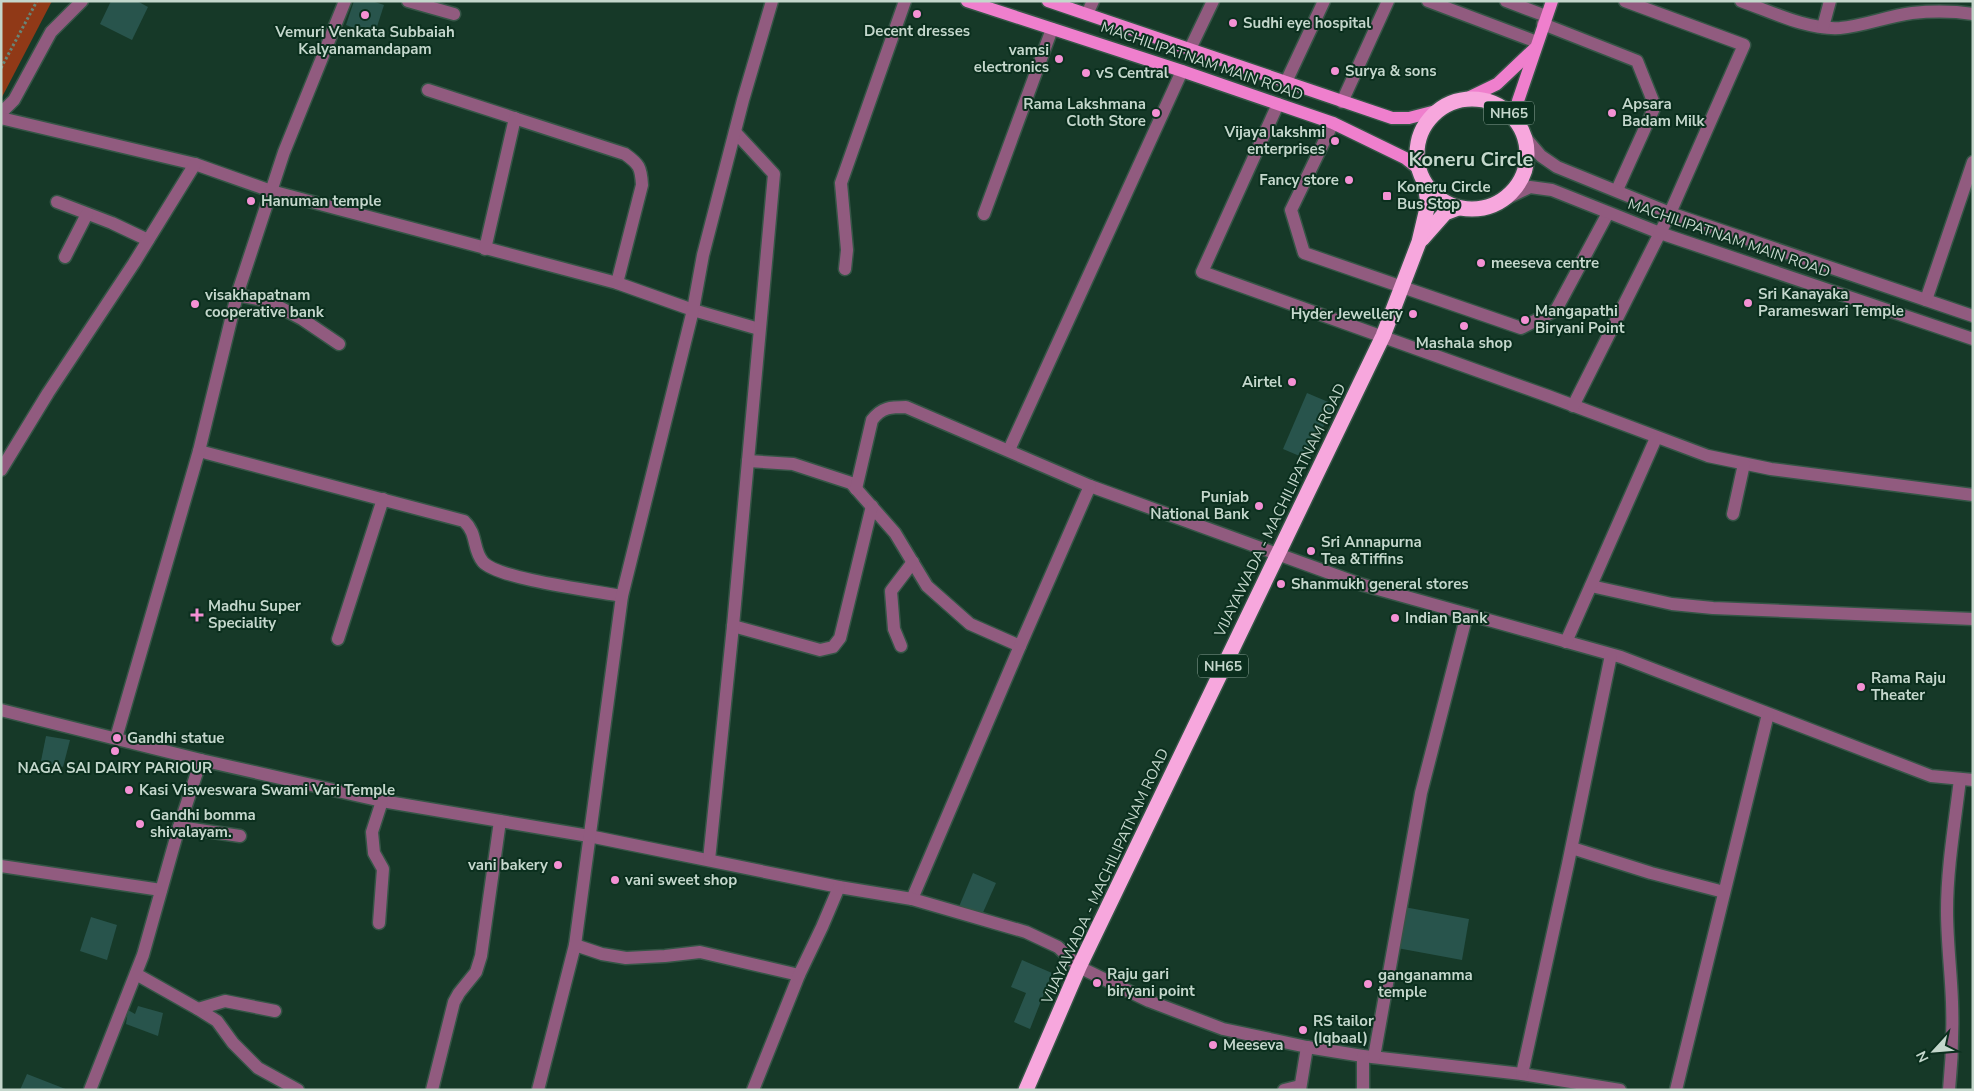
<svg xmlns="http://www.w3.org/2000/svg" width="1974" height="1091" viewBox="0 0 1974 1091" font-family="'Nunito Sans',sans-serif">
<rect width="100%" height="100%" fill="#163928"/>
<path fill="#903917" d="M1,1H52L1,99Z"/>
<g fill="#28544c">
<path d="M111,1H137L148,7L132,40L100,24Z"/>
<path d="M354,1H372L384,5L374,36L346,25Z"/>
<path d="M1307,393L1333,404L1309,460L1283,449Z"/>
<path d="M46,736L70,740L63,767L41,761Z"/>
<path d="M973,873L996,883L981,917L958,909Z"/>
<path d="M1404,907L1469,919L1462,960L1397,948Z"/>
<path d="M91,917L117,925L107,960L80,951Z"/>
<path d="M1022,960L1052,973L1030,1029L1014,1022L1026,993L1011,987Z"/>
<path d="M138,1006L163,1013L158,1036L126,1024L128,1010L135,1014Z"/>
<path d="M27,1074L68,1090H20Z"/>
</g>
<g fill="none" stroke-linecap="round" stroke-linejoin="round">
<defs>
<g id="minor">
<path d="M408,1L454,14"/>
<path d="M1428,1L1537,42"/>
<path d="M1506,1L1546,16"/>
<path d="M1741,1C1772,12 1807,30 1840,28C1864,26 1888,16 1912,13C1932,11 1953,11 1973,14"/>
<path d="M1087,14L1093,1"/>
<path d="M1543,24L1637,61L1655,106L1617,190"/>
<path d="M1823,27L1830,1"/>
<path d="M1190,49L1213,1"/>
<path d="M1286,82L1324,1"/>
<path d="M428,90L625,154C639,164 641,167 642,185L617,283"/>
<path d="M1342,102L1388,1"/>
<path d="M1278,104L1202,272L1548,396L1708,456L1771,469L1973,495"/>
<path d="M1,113L14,100L51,32L82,1"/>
<path d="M1,118L195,164L271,191L617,283L693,310L759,329"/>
<path d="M1333,123L1291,210L1304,253L1521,328L1556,310L1608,213"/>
<path d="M1525,137L1541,156L1557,167L1670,213L1973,316"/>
<path d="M1505,199L1530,187L1552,190L1660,233L1973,339"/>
<path d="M57,202L112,223L148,240"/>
<path d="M984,214L1052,29"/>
<path d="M485,249L515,118"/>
<path d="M65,257L87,214"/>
<path d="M845,269L847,250L841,183L905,1"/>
<path d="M237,295L268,301L302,319L339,344"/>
<path d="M1926,300L1973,162"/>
<path d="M1573,406L1670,213L1744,45L1625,1"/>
<path d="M1009,450L1182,71"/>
<path d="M199,451L464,521C478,534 472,549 483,562C498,579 595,591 622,596"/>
<path d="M748,461L793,464L851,483L895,533L927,586L970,624L1020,646"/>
<path d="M1,470L48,393L134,263L195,164"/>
<path d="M1090,486L1360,584L1621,657L1931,776L1973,780"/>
<path d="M856,489L872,420C882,407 891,407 906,407L1090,486L1020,646L912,899"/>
<path d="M1733,514L1744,464"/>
<path d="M1591,586L1672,604L1713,608L1973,619"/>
<path d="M733,626L820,650L833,647L840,638L872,506"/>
<path d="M338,639L383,499"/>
<path d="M1566,642L1656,438"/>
<path d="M901,646L894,629L891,591L913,562"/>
<path d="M1,710L201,760L382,801L589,836L839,887L912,899L1026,932L1058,947L1079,967L1149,1001L1223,1029L1307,1047L1363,1056L1522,1074L1620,1090"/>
<path d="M116,738L199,451L237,295L284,152L345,1"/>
<path d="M179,827L240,836"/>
<path d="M1572,848L1651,873L1724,892"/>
<path d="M709,860L733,626L774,174L735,132"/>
<path d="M1,866L161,890"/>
<path d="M379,923L383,869L374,853L372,832L382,801"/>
<path d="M575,945L602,954L626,958L665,956L700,952L799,975"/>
<path d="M136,974L198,1009L217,1021L233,1043L258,1068L298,1090"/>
<path d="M198,1009L225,1001L275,1011"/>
<path d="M1363,1056V1090"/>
<path d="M1374,1057L1421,793L1467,614"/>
<path d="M1522,1074L1568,864L1611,655"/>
<path d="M90,1090L143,955L179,827L201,760"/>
<path d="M432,1090L454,1002L459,993L476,972L481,956L500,821"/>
<path d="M538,1090L575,945L622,596L693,310L703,255L743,100L772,1"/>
<path d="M753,1090L799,975L822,927L839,887"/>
<path d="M1284,1090L1300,1086"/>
<path d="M1300,1090L1307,1047"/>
<path d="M1676,1090L1768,714"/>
<path d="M1949,1090C1952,1061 1953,1032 1952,1002C1951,972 1947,942 1947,911C1947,867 1955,822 1960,779"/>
</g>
<g id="major">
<path d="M967,1L1182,71L1333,123L1405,158L1419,169"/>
<path d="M1048,1L1392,118H1409L1436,111"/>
<path d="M1468,98L1497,84L1534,49"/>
<path d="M1516,121L1518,101L1552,1"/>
</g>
<g id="highway">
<circle cx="1472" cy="154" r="55"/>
<path d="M1422,239L1445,213L1458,208"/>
<path d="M1026,1090L1079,967L1383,336L1419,242L1428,204L1425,184"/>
</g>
</defs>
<use href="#minor" stroke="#355546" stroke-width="15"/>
<use href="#major" stroke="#355546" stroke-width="15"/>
<use href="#highway" stroke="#355546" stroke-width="18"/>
<path stroke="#698577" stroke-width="3" stroke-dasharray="2.5 2.5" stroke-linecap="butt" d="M1,68L37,1"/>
<use href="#minor" stroke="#915b7f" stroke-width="12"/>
<use href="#major" stroke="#ef7fcd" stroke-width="12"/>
<use href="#highway" stroke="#f7a7dd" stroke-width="15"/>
</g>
<g fill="#f491d4" stroke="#0b2f1e" stroke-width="2">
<circle cx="917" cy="14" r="5"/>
<circle cx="365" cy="15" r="5"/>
<circle cx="1233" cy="23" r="5"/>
<circle cx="1059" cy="59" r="5"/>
<circle cx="1335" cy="71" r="5"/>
<circle cx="1086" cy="73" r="5"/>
<circle cx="1156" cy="113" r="5"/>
<circle cx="1612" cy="113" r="5"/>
<circle cx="1335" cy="141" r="5"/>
<circle cx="1349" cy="180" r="5"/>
<rect x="1382" y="191" width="10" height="10" rx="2.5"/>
<circle cx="251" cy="201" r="5"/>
<circle cx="1481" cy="263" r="5"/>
<circle cx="1748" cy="303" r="5"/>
<circle cx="195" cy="304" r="5"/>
<circle cx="1413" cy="314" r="5"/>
<circle cx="1525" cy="320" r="5"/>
<circle cx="1464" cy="326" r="5"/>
<circle cx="1292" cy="382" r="5"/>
<circle cx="1259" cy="506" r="5"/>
<circle cx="1311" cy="551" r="5"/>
<circle cx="1281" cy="584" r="5"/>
<path d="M194.5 607.5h5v5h5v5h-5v5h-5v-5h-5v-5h5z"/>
<circle cx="1395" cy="618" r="5"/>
<circle cx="1861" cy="687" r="5"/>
<circle cx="117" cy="738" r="5"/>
<circle cx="115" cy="751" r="5"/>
<circle cx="129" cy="790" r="5"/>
<circle cx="140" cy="824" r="5"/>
<circle cx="558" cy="865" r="5"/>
<circle cx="615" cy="880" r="5"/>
<circle cx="1097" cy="983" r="5"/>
<circle cx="1368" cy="984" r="5"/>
<circle cx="1303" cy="1030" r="5"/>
<circle cx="1213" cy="1045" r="5"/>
</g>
<g text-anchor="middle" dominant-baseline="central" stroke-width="4" stroke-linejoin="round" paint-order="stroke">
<g fill="#0b2f1e" stroke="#8ca598" stroke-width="1">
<rect x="1484" y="101.5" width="50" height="23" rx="4"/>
<rect x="1198" y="654.5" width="50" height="23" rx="4"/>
</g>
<g font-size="14" font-weight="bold" fill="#c4d7cc">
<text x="1509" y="113">NH65</text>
<text x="1223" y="666">NH65</text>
</g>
<g font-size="15" font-weight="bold" fill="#c4d7cc" stroke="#0b2f1e" text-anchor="start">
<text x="1243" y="23">Sudhi eye hospital</text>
<text x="917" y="31" text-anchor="middle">Decent dresses</text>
<text x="365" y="32" text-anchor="middle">Vemuri Venkata Subbaiah<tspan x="365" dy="17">Kalyanamandapam</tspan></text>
<text x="1049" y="50" text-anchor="end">vamsi<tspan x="1049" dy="17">electronics</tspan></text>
<text x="1345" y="71">Surya &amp; sons</text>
<text x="1096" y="73">vS Central</text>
<text x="1146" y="104" text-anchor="end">Rama Lakshmana<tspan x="1146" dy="17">Cloth Store</tspan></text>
<text x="1622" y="104">Apsara<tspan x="1622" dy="17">Badam Milk</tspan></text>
<text x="1325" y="132" text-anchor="end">Vijaya lakshmi<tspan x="1325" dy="17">enterprises</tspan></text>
<text x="1339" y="180" text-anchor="end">Fancy store</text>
<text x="1397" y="187">Koneru Circle<tspan x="1397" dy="17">Bus Stop</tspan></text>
<text x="261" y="201">Hanuman temple</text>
<text x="1491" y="263">meeseva centre</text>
<text x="1758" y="294">Sri Kanayaka<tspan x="1758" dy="17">Parameswari Temple</tspan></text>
<text x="205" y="295">visakhapatnam<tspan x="205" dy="17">cooperative bank</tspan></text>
<text x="1535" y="311">Mangapathi<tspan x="1535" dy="17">Biryani Point</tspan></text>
<text x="1403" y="314" text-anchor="end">Hyder Jewellery</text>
<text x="1464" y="343" text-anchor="middle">Mashala shop</text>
<text x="1282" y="382" text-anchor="end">Airtel</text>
<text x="1249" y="497" text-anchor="end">Punjab<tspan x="1249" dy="17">National Bank</tspan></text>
<text x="1321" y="542">Sri Annapurna<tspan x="1321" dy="17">Tea &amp;Tiffins</tspan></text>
<text x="1291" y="584">Shanmukh general stores</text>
<text x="208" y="606">Madhu Super<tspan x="208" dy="17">Speciality</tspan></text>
<text x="1405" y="618">Indian Bank</text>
<text x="1871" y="678">Rama Raju<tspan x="1871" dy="17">Theater</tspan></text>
<text x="127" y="738">Gandhi statue</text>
<text x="115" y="768" text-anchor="middle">NAGA SAI DAIRY PARIOUR</text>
<text x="139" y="790">Kasi Visweswara Swami Vari Temple</text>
<text x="150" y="815">Gandhi bomma<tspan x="150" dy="17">shivalayam.</tspan></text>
<text x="548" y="865" text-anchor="end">vani bakery</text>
<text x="625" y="880">vani sweet shop</text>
<text x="1107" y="974">Raju gari<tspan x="1107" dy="17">biryani point</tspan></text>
<text x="1378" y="975">ganganamma<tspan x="1378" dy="17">temple</tspan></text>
<text x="1313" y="1021">RS tailor<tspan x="1313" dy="17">(Iqbaal)</tspan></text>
<text x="1223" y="1045">Meeseva</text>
</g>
<g font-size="15" fill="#c4d7cc" stroke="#0b2f1e">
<text transform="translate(1202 61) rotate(19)">MACHILIPATNAM MAIN ROAD</text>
<text transform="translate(1729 238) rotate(19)">MACHILIPATNAM MAIN ROAD</text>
<text transform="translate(1280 510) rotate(-64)">VIJAYAWADA - MACHILIPATNAM ROAD</text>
<text transform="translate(1105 876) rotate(-65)">VIJAYAWADA - MACHILIPATNAM ROAD</text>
</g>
<g font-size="20" font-weight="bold" fill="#c4d7cc" stroke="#0b2f1e">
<text x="1471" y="159">Koneru Circle</text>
</g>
</g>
<rect width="1974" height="1091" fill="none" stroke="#c4d7cc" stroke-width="5"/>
<g transform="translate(1934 1051) rotate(244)" stroke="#0b2f1e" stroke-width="4" paint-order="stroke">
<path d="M0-4L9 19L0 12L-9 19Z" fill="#c4d7cc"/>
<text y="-8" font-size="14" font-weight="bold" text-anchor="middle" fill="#c4d7cc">N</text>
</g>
</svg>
